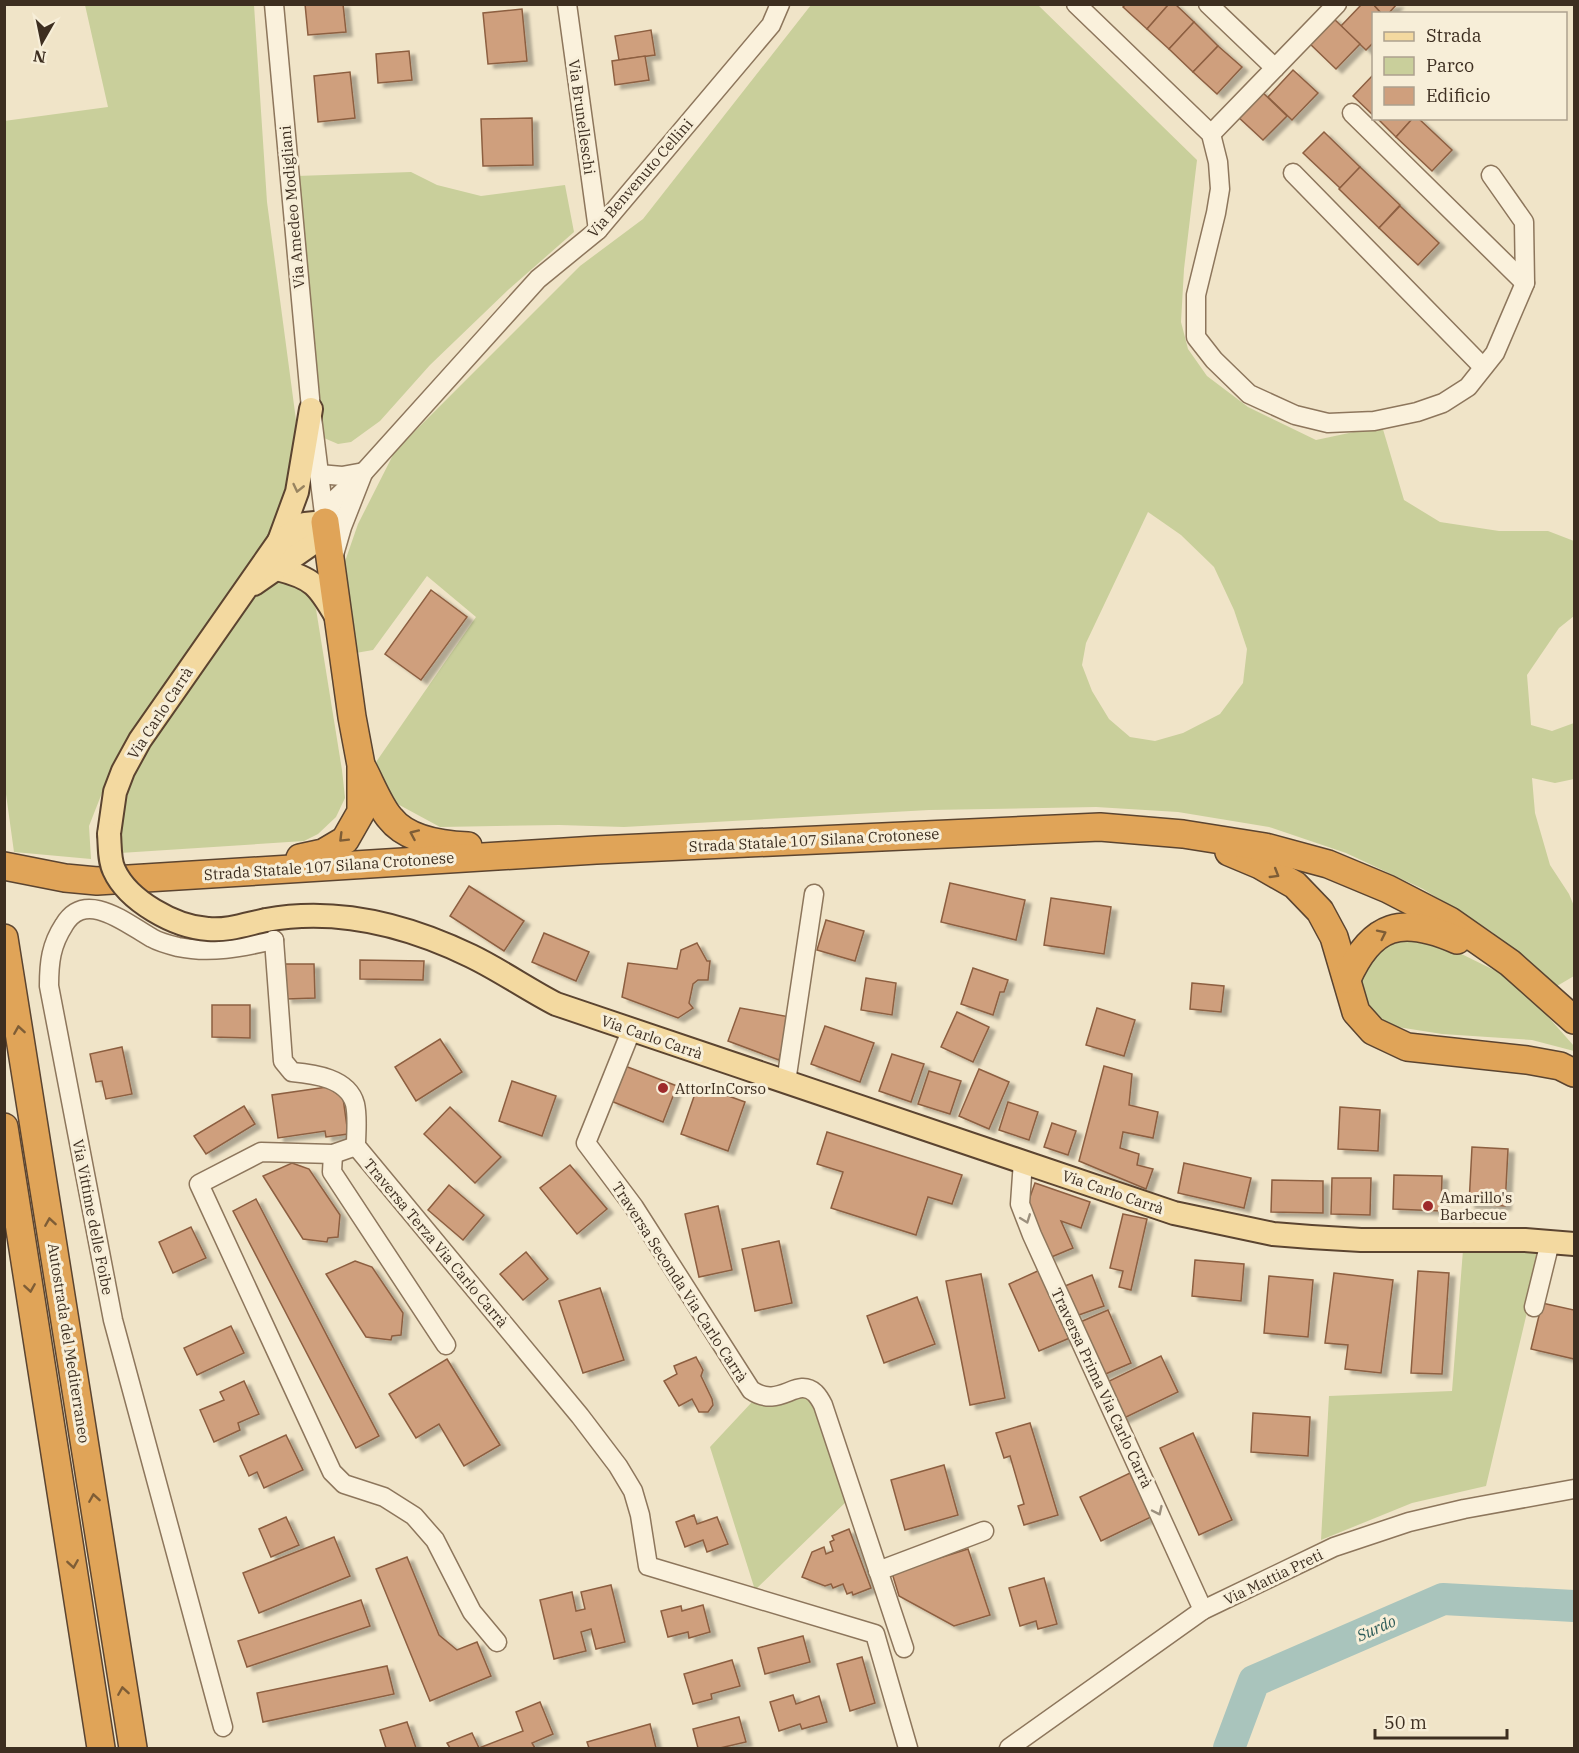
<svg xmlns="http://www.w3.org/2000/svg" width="1579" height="1753" viewBox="0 0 1579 1753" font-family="'IBM Plex Serif',serif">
<defs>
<filter id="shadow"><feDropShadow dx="6" dy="4" stdDeviation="1.5" flood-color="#0004"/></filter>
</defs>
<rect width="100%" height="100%" fill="#f0e4c8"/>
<g fill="#c9cf9b" fill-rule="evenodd">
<path d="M85,5H254L267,202L296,420L294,476L278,523L234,592L111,770L89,826L91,859L14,852L5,787L4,121L108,107Z"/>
<path d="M811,5H1038L1197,160L1184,269L1181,322L1188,349L1207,376L1248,407L1316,440L1382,426L1404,500L1440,522L1499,531H1548L1574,541V616L1559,628L1527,675L1531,725L1552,731L1574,723V779L1555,783L1532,778L1535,813L1550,865L1569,894L1574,906V976L1557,986L1492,932L1423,889L1346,853L1269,827L1178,812L1096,807L929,810L624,827L559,825L440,827L392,801L374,765L476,617L427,576L373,650L350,654L342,570L358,524L395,451L580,266L643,219ZM1148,512L1181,535L1214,567L1234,610L1247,649L1243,683L1220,714L1183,733L1155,741L1130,737L1109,719L1092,691L1082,665L1086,643Z"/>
<path d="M411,172L437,185L481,196L565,185L574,232L508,290L430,365L380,421L351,442L338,444L324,438L319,426L297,176Z"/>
<path d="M273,579C296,582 306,587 316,609L342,770L345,798L336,817L318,834L304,841L120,853L117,812L123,784L245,598Z"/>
<path d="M1403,931L1429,938L1496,971L1520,985L1574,1046V1051L1532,1040L1442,1034L1385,1025L1372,1017L1359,992L1361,976L1366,960Z"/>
<path d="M1463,1250L1541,1253L1486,1486L1412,1503L1321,1540L1329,1396L1452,1391Z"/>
<path d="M792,1396L812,1397L849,1499L755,1590L710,1447L752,1402C767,1406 778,1401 792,1396Z"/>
</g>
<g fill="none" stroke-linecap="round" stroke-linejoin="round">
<path stroke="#a9c4bc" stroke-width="32" d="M1229,1748L1254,1681L1443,1599L1574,1606"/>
</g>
<g fill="#cf9f7d" stroke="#8d5f41" stroke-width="1.5" filter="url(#shadow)">
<path d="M305,4H343L346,32L308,35Z"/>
<path d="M1126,4H1169L1147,29L1123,7Z"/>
<path d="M1169,4H1175L1194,22L1169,49L1147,29Z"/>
<path d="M1362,4H1373L1382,14H1374V42L1366,50L1341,26Z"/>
<path d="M1373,4H1397L1388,14H1382Z"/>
<path d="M522,9L527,61L488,64L483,13Z"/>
<path d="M1332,17L1360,44L1336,69L1308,42Z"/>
<path d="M1194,22L1218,46L1193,72L1169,49Z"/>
<path d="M651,30L655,55L619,60L615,36Z"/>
<path d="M1218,46L1242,67L1217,94L1193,72Z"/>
<path d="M409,51L412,80L378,83L376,54Z"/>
<path d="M645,56L649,80L615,85L612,61Z"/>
<path d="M1293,70L1318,93L1292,120L1268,97Z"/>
<path d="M350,72L355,118L318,122L314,76Z"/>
<path d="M1373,75L1374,76V116L1353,96Z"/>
<path d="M1260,90L1287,116L1263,140L1236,115Z"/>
<path d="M532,118L533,165L483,166L481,119Z"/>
<path d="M1377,118H1413L1396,137Z"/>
<path d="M1413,118H1418L1452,150L1432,171L1396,137Z"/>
<path d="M1324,132L1360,167L1340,188L1303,153Z"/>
<path d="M1360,167L1400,205L1379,228L1339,189Z"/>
<path d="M1400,206L1439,243L1418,265L1379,228Z"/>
<path d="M431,590L467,617L421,680L385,654Z"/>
<path d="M950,883L1025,900L1016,940L941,922Z"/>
<path d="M469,886L524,921L504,951L450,916Z"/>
<path d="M1051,898L1111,907L1104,954L1044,945Z"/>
<path d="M826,920L864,931L855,961L817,950Z"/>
<path d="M544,933L589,952L576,981L532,962Z"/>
<path d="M697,943L707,961H710L708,980H698L693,984L689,1003L693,1008L678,1018L622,997L628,963L677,969L681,950Z"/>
<path d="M360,960L424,961L423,980L360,979Z"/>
<path d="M285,964H314L315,998L286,999Z"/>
<path d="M973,968L1008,980L1004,992H1000L993,1015L961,1004Z"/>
<path d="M866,978L896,983L892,1015L861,1010Z"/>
<path d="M1192,983L1224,986L1221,1012L1190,1009Z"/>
<path d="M212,1005H250V1038L212,1037Z"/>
<path d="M740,1008L790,1017L779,1060L728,1041Z"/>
<path d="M1097,1008L1135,1020L1124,1056L1086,1045Z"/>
<path d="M957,1012L989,1027L973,1062L941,1047Z"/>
<path d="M825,1026L874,1043L860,1082L811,1064Z"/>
<path d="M440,1039L462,1072L416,1101L395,1067Z"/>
<path d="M122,1047L132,1094L106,1099L102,1081L96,1082L90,1054Z"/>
<path d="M892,1054L924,1064L911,1102L879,1091Z"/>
<path d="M625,1066L677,1086L663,1122L611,1101Z"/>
<path d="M1104,1066L1132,1074L1129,1105L1158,1112L1153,1138L1123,1132L1120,1148L1139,1154L1137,1165L1153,1169L1146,1189L1079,1161Z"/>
<path d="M979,1069L1009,1082L989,1129L959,1116Z"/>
<path d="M929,1071L961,1081L950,1114L918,1104Z"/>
<path d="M512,1081L556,1096L542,1136L499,1121Z"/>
<path d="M698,1085L745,1102L728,1151L681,1134Z"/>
<path d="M327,1087L343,1098L348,1134L326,1137L325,1131L278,1138L272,1095Z"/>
<path d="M1008,1102L1038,1112L1029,1140L999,1130Z"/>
<path d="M244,1106L255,1124L206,1154L194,1136Z"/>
<path d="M450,1107L501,1157L475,1183L424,1134Z"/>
<path d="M1340,1107L1380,1110L1378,1151L1338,1149Z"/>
<path d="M1052,1123L1076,1131L1068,1155L1044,1147Z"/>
<path d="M827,1132L962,1175L952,1204L928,1197L916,1235L831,1208L843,1172L817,1164Z"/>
<path d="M1472,1147L1508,1149L1505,1206L1469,1204Z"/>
<path d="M292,1163L309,1169L340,1215L338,1237L328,1238L327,1242L303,1239L263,1176Z"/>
<path d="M1184,1163L1251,1178L1244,1208L1178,1193Z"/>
<path d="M570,1165L607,1209L577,1234L540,1188Z"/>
<path d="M1394,1175L1442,1176L1441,1211L1393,1209Z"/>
<path d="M1332,1178H1371L1370,1215L1331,1214Z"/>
<path d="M1272,1180L1323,1181V1213L1271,1212Z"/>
<path d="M1035,1183L1090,1202L1081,1228L1061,1221L1073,1248L1049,1258L1026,1208Z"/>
<path d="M449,1185L484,1215L463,1240L428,1210Z"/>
<path d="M256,1199L379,1436L356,1448L233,1211Z"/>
<path d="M718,1206L732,1270L699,1277L685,1214Z"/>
<path d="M1123,1214L1147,1219L1131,1290L1119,1287L1123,1271L1110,1268Z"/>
<path d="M191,1227L206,1258L173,1273L159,1242Z"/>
<path d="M779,1241L792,1303L755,1311L742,1249Z"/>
<path d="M526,1252L548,1279L523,1300L500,1274Z"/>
<path d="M1195,1260L1244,1264L1241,1301L1192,1296Z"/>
<path d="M355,1261L372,1267L403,1313L401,1335L392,1336L391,1340L366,1337L326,1274Z"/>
<path d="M1042,1269L1072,1337L1039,1351L1009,1284Z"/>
<path d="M1418,1271L1449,1273L1442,1374L1411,1373Z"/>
<path d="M1334,1273L1393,1280L1381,1373L1345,1369L1348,1345L1325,1343Z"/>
<path d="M981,1274L1005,1398L970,1405L946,1281Z"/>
<path d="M1092,1275L1104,1306L1076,1316L1065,1286Z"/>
<path d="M1269,1276L1313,1280L1308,1337L1264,1333Z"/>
<path d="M600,1288L624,1360L583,1373L559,1301Z"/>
<path d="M917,1297L935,1344L884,1363L867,1316Z"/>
<path d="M1542,1303L1574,1310V1359L1531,1349Z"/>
<path d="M1108,1310L1131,1363L1101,1376L1078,1323Z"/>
<path d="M231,1326L244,1353L197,1375L184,1348Z"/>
<path d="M1161,1356L1178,1392L1120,1420L1103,1384Z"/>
<path d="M696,1357L703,1370L701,1376L712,1399L713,1405L708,1412H699L692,1399L679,1406L664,1381L677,1374L674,1366Z"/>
<path d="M447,1359L500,1445L464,1466L439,1424L416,1438L389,1394Z"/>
<path d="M244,1381L259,1414L238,1423L240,1430L214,1442L200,1410L224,1400L220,1392Z"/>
<path d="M1253,1413L1310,1417L1308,1456L1251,1452Z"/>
<path d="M1030,1423L1058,1515L1024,1525L1018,1506L1024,1504L1010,1456L1004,1458L996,1433Z"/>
<path d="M1193,1433L1232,1520L1199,1535L1160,1448Z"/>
<path d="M286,1435L303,1470L264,1488L257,1472L249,1476L240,1456Z"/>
<path d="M944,1465L958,1515L905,1530L891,1480Z"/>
<path d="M1130,1473L1151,1517L1101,1541L1080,1497Z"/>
<path d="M694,1515L697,1524L717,1517L728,1544L707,1552L703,1540L685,1547L676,1522Z"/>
<path d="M286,1517L299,1545L271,1557L259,1529Z"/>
<path d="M849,1529L871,1588L853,1595L852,1592L847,1594L843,1584L833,1588L831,1584L825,1586L802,1577L812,1552L824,1547L826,1554L833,1551L830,1542L834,1540L832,1536Z"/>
<path d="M334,1537L350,1576L259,1613L243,1573Z"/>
<path d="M968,1549L990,1615L954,1626L899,1596L892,1573Z"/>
<path d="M407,1557L439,1635L457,1650L477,1642L491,1676L430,1701L376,1569Z"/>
<path d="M1044,1578L1057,1624L1038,1629L1036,1621L1020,1626L1009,1588Z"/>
<path d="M611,1585L625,1642L596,1649L591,1629L581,1632L586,1651L554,1659L540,1600L572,1592L576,1611L585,1609L581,1592Z"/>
<path d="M361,1600L370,1626L247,1667L238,1641Z"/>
<path d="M703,1605L710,1632L689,1638L688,1632L668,1637L661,1611L681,1606L682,1611Z"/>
<path d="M803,1636L810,1662L765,1674L758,1648Z"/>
<path d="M862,1657L875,1703L850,1711L837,1664Z"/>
<path d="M732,1660L740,1686L711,1694L712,1699L693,1704L684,1674Z"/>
<path d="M387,1666L394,1694L263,1722L257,1693Z"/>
<path d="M793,1695L796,1704L819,1696L827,1722L802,1729L800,1724L779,1731L770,1702Z"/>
<path d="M540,1702L553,1734L532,1743L535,1748H479L523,1731L516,1712Z"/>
<path d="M739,1717L746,1742L720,1748H698L693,1729Z"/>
<path d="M407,1722L416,1748H386L380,1730Z"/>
<path d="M650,1724L656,1748H589L587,1742Z"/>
<path d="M472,1733L479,1748H450L447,1743Z"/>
</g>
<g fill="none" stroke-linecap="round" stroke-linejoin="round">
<defs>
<g id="minor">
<path d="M274,4L311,409L325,522"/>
<path d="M567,4L598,230"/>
<path d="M1076,4L1211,134L1218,162L1220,189L1216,213L1196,295V337L1214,360L1249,394L1295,415L1328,423L1374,421L1417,412L1443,403L1468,387L1495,353L1525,283L1524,222L1491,175"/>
<path d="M1208,4L1275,68"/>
<path d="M1352,113L1525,283"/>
<path d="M1211,134L1337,4"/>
<path d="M1293,173L1483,367"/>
<path d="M319,474L342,476L364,472"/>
<path d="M325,522L334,500L364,472L538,279L598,230L771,25L780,4"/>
<path d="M333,558L342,527L362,476"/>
<path d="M274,940L283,1061L292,1072C314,1074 348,1078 355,1104C358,1117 356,1132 356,1146L580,1416L618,1466L633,1491L640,1515L648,1566L875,1634L908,1748"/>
<path d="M631,1031L586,1143L634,1207L751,1390C780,1410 796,1376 815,1393C818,1396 821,1401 823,1405L904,1648"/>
<path d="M786,1082L814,894"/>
<path d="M356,1146L333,1154L261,1152L199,1184L332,1472L344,1484L384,1497L414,1516L435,1540L472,1612L497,1642"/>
<path d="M333,1154L332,1172L446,1345"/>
<path d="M1023,1161L1020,1204L1032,1235L1203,1610"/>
<path d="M1534,1307L1550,1242"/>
<path d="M878,1571L984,1531"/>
<path d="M223,1727L113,1320L49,986C49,962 51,945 64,925C86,888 128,925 152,938C159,942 170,945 178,947C211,954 242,947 274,940"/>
<path d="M1009,1748L1203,1610L1334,1547L1409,1522L1464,1509L1574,1489"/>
</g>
<g id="major">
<path d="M279,541L297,492L311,409"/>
<path d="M277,569C313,578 318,585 336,616"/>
<path d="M254,584L310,545L325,522"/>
<path d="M109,834L115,792L123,771L140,740L279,541L305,524L325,522"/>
<path d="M266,920C337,907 407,925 471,956C500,970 527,989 556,1004L1174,1213L1273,1234L1311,1237L1361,1240H1525L1574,1244"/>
</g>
<g id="highway">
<path d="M363,769C370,782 380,807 390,818C407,840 442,845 468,846"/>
<path d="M1229,852L1260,865L1295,885L1320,911L1334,937L1356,1012L1373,1031L1407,1047L1527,1060L1560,1066L1574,1073"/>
<path d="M300,858L323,853L345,840L361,812V765L352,717L325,522"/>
<path d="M4,866L65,878L97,881L596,850L1100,827L1183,834L1265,847L1328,864L1388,889L1450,921L1510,963L1574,1020"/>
<path d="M4,938L133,1748"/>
<path d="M1347,979C1372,923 1402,916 1457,940"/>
<path d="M4,1127L101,1748"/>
</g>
</defs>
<use href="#minor" stroke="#8d765c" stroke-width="21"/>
<use href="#major" stroke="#5b4430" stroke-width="26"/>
<use href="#highway" stroke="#5b4430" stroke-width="30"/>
<use href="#minor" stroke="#faf1dc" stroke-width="18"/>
<use href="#major" stroke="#f3d9a0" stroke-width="22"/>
<use href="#highway" stroke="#e0a458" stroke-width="27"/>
<defs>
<path id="major-bridge" d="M109,834C110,845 109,860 114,870C128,901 175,927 208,929C227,931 247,924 266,920"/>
</defs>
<use href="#major-bridge" stroke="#5b4430" stroke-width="26" stroke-linecap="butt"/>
<use href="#major-bridge" stroke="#f3d9a0" stroke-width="22"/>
</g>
<defs><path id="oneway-chevron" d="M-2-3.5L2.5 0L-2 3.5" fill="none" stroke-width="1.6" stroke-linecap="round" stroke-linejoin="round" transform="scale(1.5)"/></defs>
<use stroke="#988460" href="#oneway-chevron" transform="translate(298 488) rotate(103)"/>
<g stroke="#7e5d36">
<use href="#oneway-chevron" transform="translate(414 834) rotate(-156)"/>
<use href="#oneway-chevron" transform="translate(343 838) rotate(135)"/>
<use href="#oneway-chevron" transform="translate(1275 874) rotate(31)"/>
<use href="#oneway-chevron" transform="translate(1382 934) rotate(-26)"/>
<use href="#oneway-chevron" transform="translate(19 1030) rotate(-99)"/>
<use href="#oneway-chevron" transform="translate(50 1222) rotate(-99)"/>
<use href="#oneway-chevron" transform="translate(30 1288) rotate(81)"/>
<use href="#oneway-chevron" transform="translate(94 1498) rotate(-99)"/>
<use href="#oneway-chevron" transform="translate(73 1564) rotate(81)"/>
<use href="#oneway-chevron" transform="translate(123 1691) rotate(-99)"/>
</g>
<g stroke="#9c907e">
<use href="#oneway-chevron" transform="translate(1026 1219) rotate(69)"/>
<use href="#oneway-chevron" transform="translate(1158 1511) rotate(65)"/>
</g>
<g fill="#9e2a2b" stroke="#f7eed8" stroke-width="2">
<circle cx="663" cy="1088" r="6"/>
<circle cx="1428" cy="1206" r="6"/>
</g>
<g text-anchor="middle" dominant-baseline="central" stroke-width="6" stroke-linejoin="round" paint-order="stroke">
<g font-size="15" fill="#3d2e20" stroke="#f7eed8">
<text transform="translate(582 117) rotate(82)">Via Brunelleschi</text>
<text transform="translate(640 178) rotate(-49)">Via Benvenuto Cellini</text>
<text transform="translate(292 207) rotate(-95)">Via Amedeo Modigliani</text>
<text transform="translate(160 713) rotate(-57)">Via Carlo Carrà</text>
<text transform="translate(814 840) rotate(-3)">Strada Statale 107 Silana Crotonese</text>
<text transform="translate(329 866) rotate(-4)">Strada Statale 107 Silana Crotonese</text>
<text transform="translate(652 1037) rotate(19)">Via Carlo Carrà</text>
<text transform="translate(1113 1192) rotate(19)">Via Carlo Carrà</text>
<text transform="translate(93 1217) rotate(79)">Via Vittime delle Foibe</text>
<text transform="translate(436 1243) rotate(50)">Traversa Terza Via Carlo Carrà</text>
<text transform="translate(680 1282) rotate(57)">Traversa Seconda Via Carlo Carrà</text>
<text transform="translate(69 1343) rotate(81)">Autostrada del Mediterraneo</text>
<text transform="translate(1102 1388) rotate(65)">Traversa Prima Via Carlo Carrà</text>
<text transform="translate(1273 1577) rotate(-26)">Via Mattia Preti</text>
</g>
<g font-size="15" fill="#3d2e20" stroke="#f7eed8" text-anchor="start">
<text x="675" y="1088">AttorInCorso</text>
<text x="1440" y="1197">Amarillo's<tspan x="1440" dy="17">Barbecue</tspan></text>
</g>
<g font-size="16" font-style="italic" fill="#2f5d5a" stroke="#f7eed8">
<text transform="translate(1376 1628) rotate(-24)">Surdo</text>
</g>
</g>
<rect width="1579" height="1753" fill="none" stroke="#3d2e20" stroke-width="12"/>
<rect x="1372" y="12" width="195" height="108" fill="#f7eed8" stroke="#ada18e" stroke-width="1.5"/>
<rect x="1384" y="32" width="30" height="9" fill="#f3d9a0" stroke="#ada18e" stroke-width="1.5"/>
<text x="1426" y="42" font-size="18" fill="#3d2e20">Strada</text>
<rect x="1384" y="57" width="30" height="18" fill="#c9cf9b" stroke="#ada18e" stroke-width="1.5"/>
<text x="1426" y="72" font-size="18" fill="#3d2e20">Parco</text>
<rect x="1384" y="87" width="30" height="18" fill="#cf9f7d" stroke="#ada18e" stroke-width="1.5"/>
<text x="1426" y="102" font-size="18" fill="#3d2e20">Edificio</text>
<g transform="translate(42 42) rotate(189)" stroke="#f7eed8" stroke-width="4.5" paint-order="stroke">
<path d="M0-4.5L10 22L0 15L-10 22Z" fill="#3d2e20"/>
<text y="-9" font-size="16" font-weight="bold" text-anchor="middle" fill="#3d2e20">N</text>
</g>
<path d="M1375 1729v9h132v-9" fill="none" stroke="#3d2e20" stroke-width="3"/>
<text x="1384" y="1729" font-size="18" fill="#3d2e20" stroke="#f7eed8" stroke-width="4.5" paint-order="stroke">50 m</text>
</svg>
